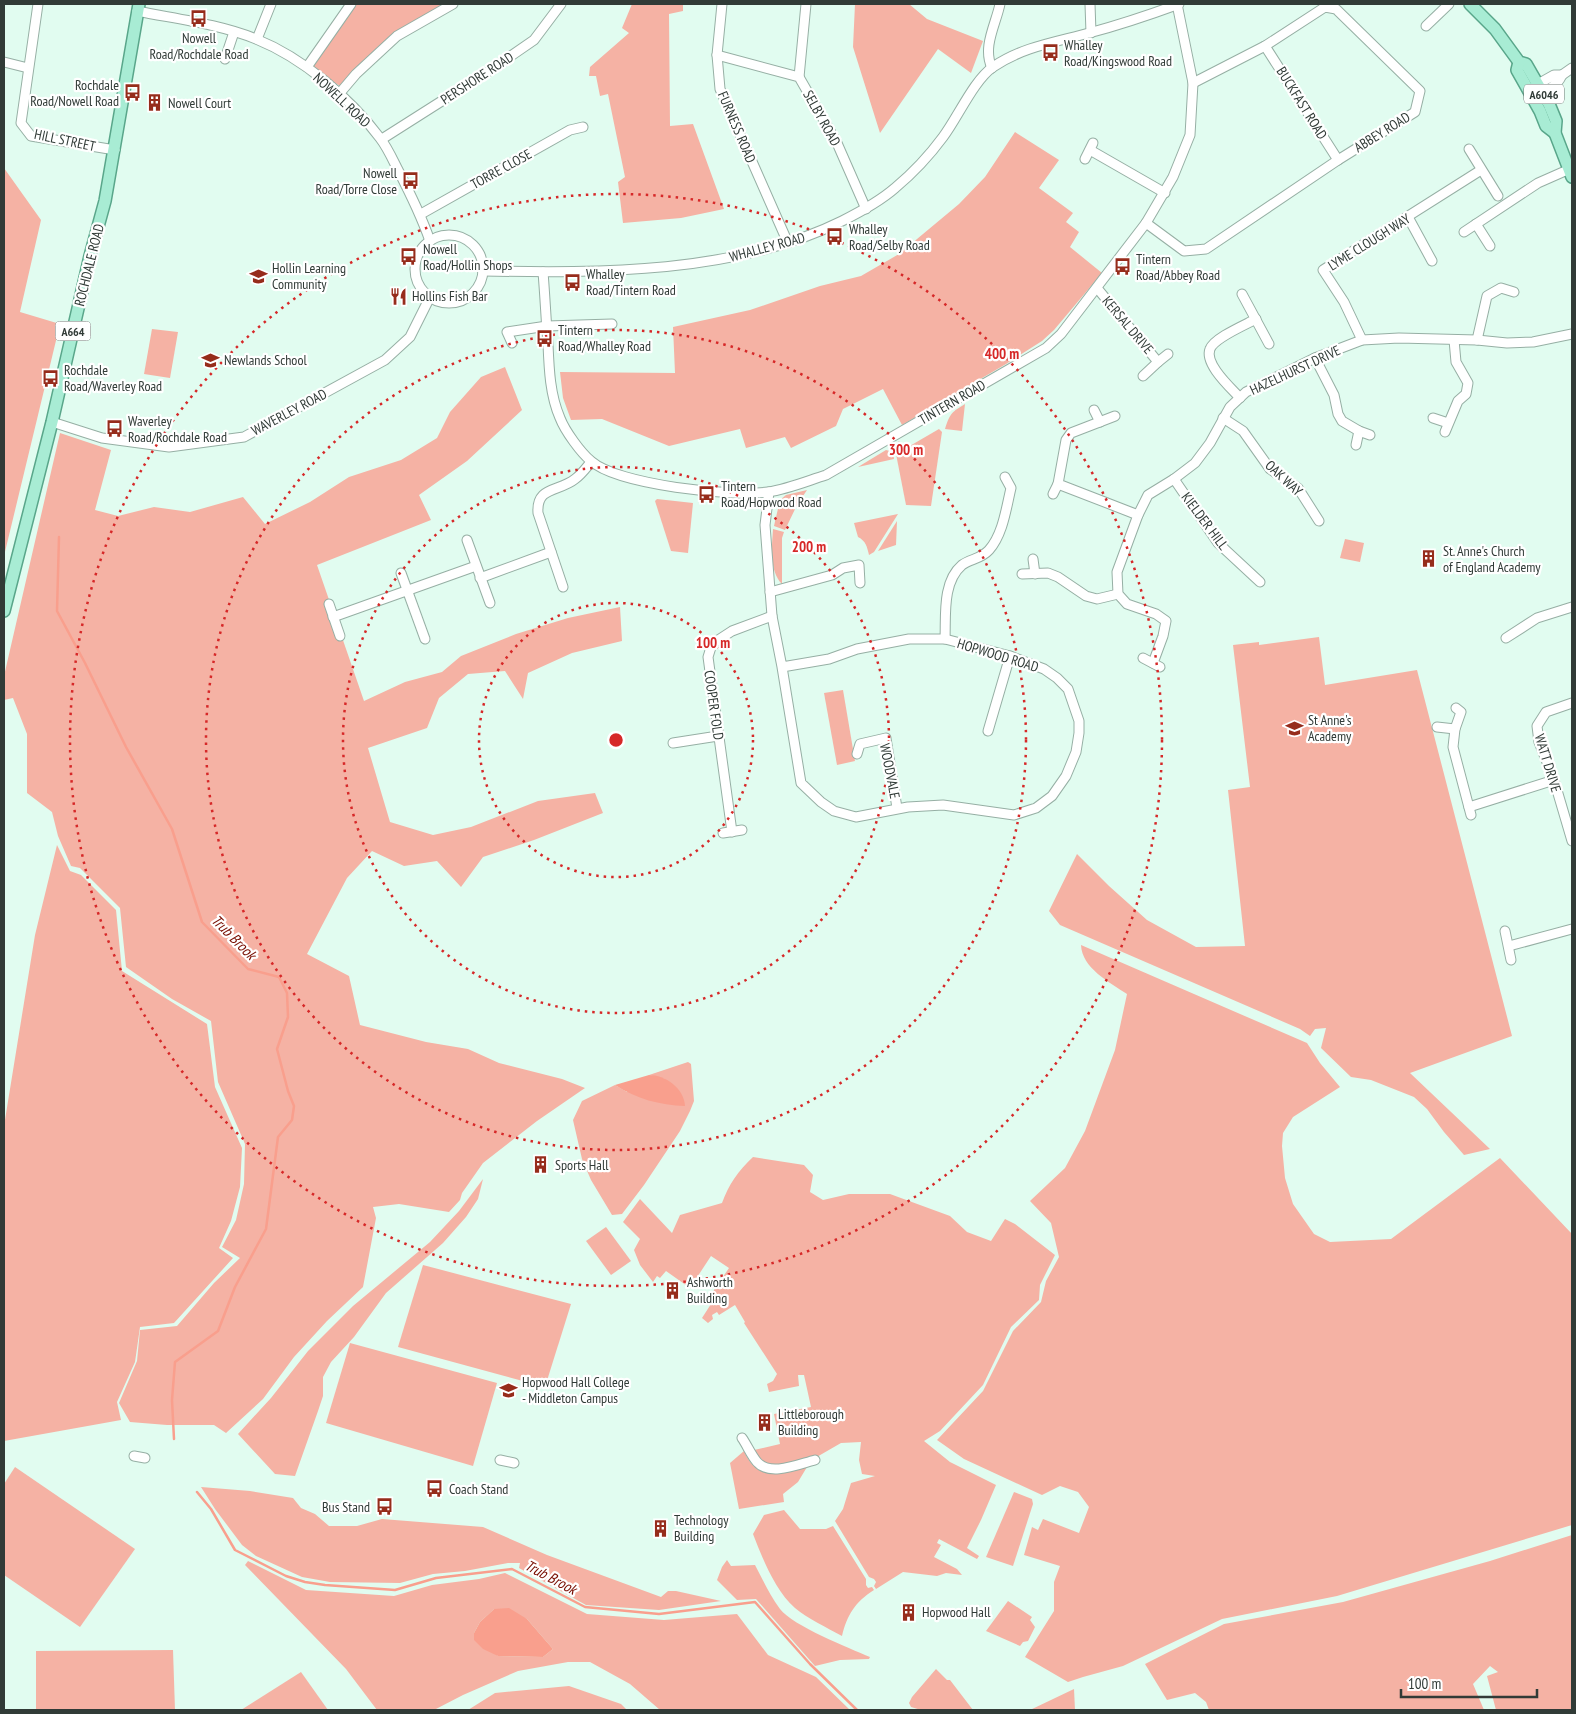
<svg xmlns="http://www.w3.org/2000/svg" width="1576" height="1714" viewBox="0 0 1576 1714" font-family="'PT Sans Narrow',sans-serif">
<rect width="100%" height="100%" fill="#e1fcf0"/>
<g fill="#f5b2a4" fill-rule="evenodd">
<path d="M354,4H449L396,33L342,87L307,67Z"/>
<path d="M632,4H683V11L669,14L670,126L693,124L724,209L681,218L623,223L618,182L625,177L608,94L600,96L596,76H589L590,67L629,33L622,28Z"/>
<path d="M855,4H909L927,19L983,41L971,73L938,49L880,133L853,47Z"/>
<path d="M1015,132L1059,160L1039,188L1073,213L1066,222L1079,232L1070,247L1102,273L1054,330L1042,341L1006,364L902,425L883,389L843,409L836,426L791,448L785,437L746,448L740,429L669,446L602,419L571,420L563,398L560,372L675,373L673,327L750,310L820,286L861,276L899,254L959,204L985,177Z"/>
<path d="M4,168L41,220L20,312L60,324L4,556Z"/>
<path d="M152,329L178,332L170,378L144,374Z"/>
<path d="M505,367L522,410L467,461L419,495L431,520L317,565L364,701L405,682L442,672L461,656L516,634L568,618L620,607L622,641L572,653L528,673L523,699L505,671L468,674L439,698L427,728L368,748L390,822L433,835L471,827L538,801L595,793L603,813L534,840L483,857L461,887L437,861L404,866L372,851L347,878L307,954L349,976L360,1025L426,1042L468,1049L499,1063L562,1079L585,1088L537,1121L483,1163L462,1193L460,1200L449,1212L399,1204L373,1207L376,1218L363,1287L327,1321L294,1357L263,1399L226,1433L214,1425H167L130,1422L119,1403L137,1361L140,1330L177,1326L214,1283L240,1258L222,1247L236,1220L244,1184L245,1144L218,1082L211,1021L172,999L126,967L120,908L80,868L71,866L58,836L52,812L27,793V734L13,698L4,700V676L60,433L111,450L95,510L118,516L154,507L190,512L243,497L265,524L310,502L349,477L401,460L437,438L450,412L481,377Z"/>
<path d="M965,404L962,431L945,429C950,413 952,412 965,404Z"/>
<path d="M939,429L942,432L931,506L906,505L896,454Z"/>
<path d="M886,450L893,452L894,459L858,467Z"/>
<path d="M807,490L797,505L785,530L774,526L780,500L786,495Z"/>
<path d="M657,499L693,503L688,553L671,551L655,501Z"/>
<path d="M898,514L874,552L869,555C867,547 866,541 858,537L854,523Z"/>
<path d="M897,521L896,545L878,551Z"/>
<path d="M773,529L784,532L782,538V584C769,571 772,546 773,529Z"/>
<path d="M1345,539L1364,543L1360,562L1340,558Z"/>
<path d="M1319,637L1325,685L1417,670L1512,1036L1410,1073L1490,1149L1464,1155L1444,1132L1427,1109L1414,1097L1371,1080L1351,1077L1321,1048L1326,1028L1315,1029L1310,1036L1300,1029L1060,925L1049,911L1077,854L1109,886L1147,920L1196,947L1245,946L1228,790L1250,787L1233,645L1259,642V645Z"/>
<path d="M843,690L855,761L837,765L824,693Z"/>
<path d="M57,845L70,871L81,875L116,910L122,971L207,1024L215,1087L242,1148L240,1187L231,1221L219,1248L233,1258L174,1323L140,1327L135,1362L117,1402L121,1420L4,1441V1126L35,935Z"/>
<path d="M1081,945L1307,1043L1320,1063L1340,1087L1293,1117L1283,1133L1282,1146L1285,1178L1293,1204L1314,1234L1330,1242L1391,1239L1500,1158L1572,1234V1525L1337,1596L1222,1619L1123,1666L1083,1677L1068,1682L1025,1657L1054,1611V1582L1060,1566L1024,1555L1032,1527L1038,1530L1043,1519L1079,1533L1089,1507L1078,1492L1060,1486L1042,1495L964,1459L937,1440L983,1391L1013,1331L1041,1302L1046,1281L1059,1257L1051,1223L1030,1201L1065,1168L1085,1131L1115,1050L1127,994C1109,982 1082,968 1081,945Z"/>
<path d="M688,1062L691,1064L694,1101L690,1111L680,1131L644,1185L622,1214L612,1215L591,1180L582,1159L573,1120L582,1101L615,1085L627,1092L665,1079L649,1075Z"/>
<path d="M753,1157L804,1165L813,1175L810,1192L823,1200L849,1194H890L950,1216L967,1232L991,1241L1005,1219L1015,1224L1055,1255L1040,1285L1039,1300L1011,1327L983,1385L940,1431L924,1441L950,1462L996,1485L981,1520L967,1548L979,1556L977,1559L939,1539L937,1543L941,1545L934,1557L957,1569L962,1575L946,1573L937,1576L903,1572L876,1589L874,1586L876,1582L874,1579L869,1577L835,1521L843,1509L851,1483L875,1476L862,1474L859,1460L861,1442L841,1443L815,1458L780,1467L763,1464L754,1450L780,1444L774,1414L811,1407L804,1375H798L799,1386L769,1392L767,1384L773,1381L777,1374L744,1323L745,1322L735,1305L719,1315L717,1312L712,1315L713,1319L708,1323L702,1318L711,1304L708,1299L729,1268L711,1256L690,1288L666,1271L660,1278L657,1276L653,1282L640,1265L634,1250L640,1239L623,1222L640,1199L672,1233L680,1215L722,1203C729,1184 738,1171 753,1157Z"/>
<path d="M483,1179L478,1199L466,1217L443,1243L386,1293L354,1337L331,1362L323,1377V1396L318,1411L295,1476L275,1474L238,1434L271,1398L308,1351L353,1306L430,1242L459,1211Z"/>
<path d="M606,1227L631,1261L611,1275L586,1241Z"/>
<path d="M423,1265L571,1304L545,1387L398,1347Z"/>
<path d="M350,1343L497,1383L473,1466L326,1423Z"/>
<path d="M744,1451C758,1483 779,1473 807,1467L798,1482L783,1494L784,1502L739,1509L730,1463Z"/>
<path d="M15,1467L135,1549L80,1627L4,1575V1484Z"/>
<path d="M201,1487L250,1491L293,1498L301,1508L315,1514L329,1526H357L382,1519L483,1527L547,1555L661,1597L668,1591H676L721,1601L659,1610L586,1605L519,1568L520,1563H508L465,1571L433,1574L400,1583L330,1582L302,1577L256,1556L242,1545L215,1509Z"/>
<path d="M1014,1492L1032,1499L1033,1504L1013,1566L986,1557Z"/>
<path d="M784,1510L800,1529H826L833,1526L866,1579V1585L868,1588L872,1587L874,1590C855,1602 847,1615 842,1636C826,1627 808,1619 795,1608C775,1591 762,1557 753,1534L764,1515Z"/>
<path d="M1572,1535V1710H1496L1487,1676L1498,1672L1490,1666L1473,1684L1484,1710H1209L1206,1702L1195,1693L1167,1700L1145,1664L1224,1624L1343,1602L1490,1561Z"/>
<path d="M727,1560L731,1566L755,1565C763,1580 770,1596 780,1609C793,1626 849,1648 870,1657L869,1659L840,1660L815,1666L756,1599L737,1600L717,1580L722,1567Z"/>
<path d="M248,1561L306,1590L394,1596L432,1585L479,1579L505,1573L587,1614L664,1620L737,1614L768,1655L816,1677L850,1710H660L630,1684L590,1662H568L518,1671L463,1695L434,1710H377L346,1669L245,1565ZM494,1609L527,1619L553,1649L543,1657L498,1656L474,1633L480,1622Z"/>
<path d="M1008,1601L1032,1617L1030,1620L1035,1627L1028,1641L1023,1642L1020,1646L986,1631Z"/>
<path d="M173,1650L175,1710H36V1651Z"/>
<path d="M936,1669L947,1680H950L973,1710H921L911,1707L909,1703L912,1697Z"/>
<path d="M301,1672L328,1710H241Z"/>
<path d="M569,1686L621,1704L627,1710H468L495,1693Z"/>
<path d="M1074,1689L1075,1710H1030Z"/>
</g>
<g fill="#f99f8d">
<path d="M649,1075C665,1075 684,1088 685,1106C659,1105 637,1099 615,1085Z"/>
<path d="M509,1608L527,1619L553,1649L543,1657L498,1656L483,1649L474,1640V1633L480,1622L494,1609Z"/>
</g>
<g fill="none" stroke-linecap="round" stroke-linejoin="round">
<g stroke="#f99f8d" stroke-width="2.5">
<path d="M59,537L57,611L85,663L126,747L172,829L202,922L248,969L279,977L287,993L288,1017L277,1049L288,1091L294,1106L292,1120L278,1137L266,1229L235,1287L218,1331L175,1362L172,1400L174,1439"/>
<path d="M197,1492L211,1509L235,1550L286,1576L305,1582L325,1585L395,1590L436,1578L512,1569L585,1607L659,1614L755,1602L810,1664L857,1710"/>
</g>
<defs>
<g id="minor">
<path d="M38,4L21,123L31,136L115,150"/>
<path d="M722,4L717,55L720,89L788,243"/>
<path d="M1090,4L1091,33"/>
<path d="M137,11C176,19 219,24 256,39C303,58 350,98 380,138C387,147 392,158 397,168C410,193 421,215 430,241"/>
<path d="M1426,26L1449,4"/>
<path d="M257,39L271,4"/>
<path d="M1265,46L1338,160"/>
<path d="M717,55L799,77L837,143L866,209"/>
<path d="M225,59L234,32"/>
<path d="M4,62L28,68"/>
<path d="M307,67L351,4"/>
<path d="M992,68C982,47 996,24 1000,4"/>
<path d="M1554,75H1562C1556,88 1544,93 1531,94L1538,84Z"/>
<path d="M1562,75L1572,68"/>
<path d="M799,77L806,4"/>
<path d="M339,94L356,74L397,36L453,4"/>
<path d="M382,139L489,71L534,40L561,4"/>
<path d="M1469,149L1498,196"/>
<path d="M1090,150L1165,193"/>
<path d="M1085,159L1093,143"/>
<path d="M421,214L570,130L583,127"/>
<path d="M1408,217L1432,261"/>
<path d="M1146,223L1184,251L1206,249L1338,160L1415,112L1420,91L1336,9L1325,7L1265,46L1193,83"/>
<path d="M1476,224L1490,246"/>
<path d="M1464,232L1538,183L1572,168"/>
<circle cx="449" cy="269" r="34"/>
<path d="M483,271C600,273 735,274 842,221C860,212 879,202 895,188C913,173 929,156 943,137C958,117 974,80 993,67C1022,47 1056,42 1089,33C1119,25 1149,15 1179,4"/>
<path d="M543,272C545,296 546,320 548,344C549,369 550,395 560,418C565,431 581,453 591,461C618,485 732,497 768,492C788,489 807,481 826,475L1046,348L1061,334L1146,223L1173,177L1190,135L1193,83L1177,4"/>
<path d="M1097,288L1158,362L1143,376"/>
<path d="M1242,294L1269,344"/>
<path d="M1362,340L1344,302L1323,270L1481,170"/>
<path d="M1477,340L1487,296L1501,288L1514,292"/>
<path d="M512,343L507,332L547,326L612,324"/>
<path d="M1315,358L1334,395L1338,414L1342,421L1359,431L1370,435"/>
<path d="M1158,362L1168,354"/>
<path d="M1240,398C1231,388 1204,364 1210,349C1214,338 1245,325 1256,319"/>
<path d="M1094,410L1100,422"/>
<path d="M1115,416L1071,433L1066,440L1058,484L1138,515"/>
<path d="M1223,418L1243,431L1270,469L1298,488L1319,521"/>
<path d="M1433,418L1448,423"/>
<path d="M52,422L102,438L169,447L244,437L385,360L410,337L430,297"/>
<path d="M1445,432L1458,401L1466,394L1468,383L1456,362L1454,340"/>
<path d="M1356,445L1359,431"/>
<path d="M1174,479L1218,543L1260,582"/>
<path d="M769,492L765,525L772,616L782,667L801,783L821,802L834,811L856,817L908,807L943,805L1014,815L1036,808L1052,796L1066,776L1076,752L1079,733V721L1068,689L1057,678L1044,669L1010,656L945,639H909L857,649L829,659L782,667"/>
<path d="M1053,494L1058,484"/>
<path d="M467,540L490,603"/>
<path d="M1033,559L1035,574"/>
<path d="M401,573L425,639"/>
<path d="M1022,574L1048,573L1058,577L1086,596L1097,599L1118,594"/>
<path d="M480,578L551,552"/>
<path d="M563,587L538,513C536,486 559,492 575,479C581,475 586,468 591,462"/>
<path d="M770,592L832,575L843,568L859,565L860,583"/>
<path d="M329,604L340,636"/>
<path d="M333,617L476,566"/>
<path d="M1506,638L1537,618L1572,607"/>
<path d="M945,639C946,616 942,582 962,565C970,559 981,559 989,550C1003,534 1006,509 1011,488L1005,477"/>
<path d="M1143,658L1160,667"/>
<path d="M1153,663L1163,636L1166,621L1156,614L1127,604L1118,594L1117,572L1138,515L1148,495L1174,479L1195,463L1210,443L1230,407L1246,392L1315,358L1362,340L1399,338L1477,340L1507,343L1533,342L1572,334"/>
<path d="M1572,703L1546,712L1537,726L1539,742L1554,780L1572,841"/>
<path d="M1456,708L1461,712L1455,729L1453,747L1471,815"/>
<path d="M1437,727L1455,729"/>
<path d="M988,731L1010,656"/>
<path d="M673,743L718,736"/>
<path d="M857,754L860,744L886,738L897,808"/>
<path d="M1469,807L1554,780"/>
<path d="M732,832L708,657L712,644L732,631L772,616"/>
<path d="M723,833L742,830"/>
<path d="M1505,931L1511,960"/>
<path d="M1509,946L1572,929"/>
<path d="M742,1438C747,1445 751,1455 757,1462C770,1477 799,1464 815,1460"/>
<path d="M134,1456L145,1458"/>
<path d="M500,1460L514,1463"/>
</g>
<g id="major">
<path d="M1470,4L1495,29L1519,62L1526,64L1549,104L1556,121L1555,133L1572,177"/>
<path d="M1519,62L1517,70L1540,111L1546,126L1555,133"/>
<path d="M4,611L52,422L90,256L105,201L139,4"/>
</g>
</defs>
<use href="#minor" stroke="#96afa4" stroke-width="11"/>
<use href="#major" stroke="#59a68a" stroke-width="14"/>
<use href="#minor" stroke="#fff" stroke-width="9"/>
<use href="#major" stroke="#a8ecd4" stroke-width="11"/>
</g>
<g fill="none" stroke="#d62828" stroke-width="2.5" stroke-dasharray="2.5 5">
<circle cx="616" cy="740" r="137"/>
<circle cx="616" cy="740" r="273"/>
<circle cx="616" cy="740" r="410"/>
<circle cx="616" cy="740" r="546"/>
</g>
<defs>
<symbol id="bus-bare" viewBox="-9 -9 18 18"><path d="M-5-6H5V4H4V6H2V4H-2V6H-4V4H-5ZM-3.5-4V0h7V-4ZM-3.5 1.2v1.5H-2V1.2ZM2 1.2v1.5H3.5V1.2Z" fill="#962c1b" stroke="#fff" stroke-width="2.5" paint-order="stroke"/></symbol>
<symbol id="building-bare" viewBox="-9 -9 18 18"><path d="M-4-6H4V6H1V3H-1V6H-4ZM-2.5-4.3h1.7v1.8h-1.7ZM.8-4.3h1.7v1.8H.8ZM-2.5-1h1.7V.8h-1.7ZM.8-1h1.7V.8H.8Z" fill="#962c1b" stroke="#fff" stroke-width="2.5" paint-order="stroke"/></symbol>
<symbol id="school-bare" viewBox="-9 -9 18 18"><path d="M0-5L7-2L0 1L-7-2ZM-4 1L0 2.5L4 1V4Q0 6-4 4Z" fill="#962c1b" stroke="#fff" stroke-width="2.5" paint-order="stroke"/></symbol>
<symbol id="restaurant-bare" viewBox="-9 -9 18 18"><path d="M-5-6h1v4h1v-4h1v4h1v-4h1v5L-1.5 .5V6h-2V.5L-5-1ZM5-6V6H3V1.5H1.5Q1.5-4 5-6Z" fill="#962c1b" stroke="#fff" stroke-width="2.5" paint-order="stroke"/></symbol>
<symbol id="university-bare" viewBox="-9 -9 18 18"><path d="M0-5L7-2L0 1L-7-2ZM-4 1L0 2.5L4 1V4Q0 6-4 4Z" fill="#962c1b" stroke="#fff" stroke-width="2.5" paint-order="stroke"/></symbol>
</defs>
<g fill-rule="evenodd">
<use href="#bus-bare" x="186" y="6" width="25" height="25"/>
<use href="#bus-bare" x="1038" y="40" width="25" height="25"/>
<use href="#bus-bare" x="120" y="80" width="25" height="25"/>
<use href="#building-bare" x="142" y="90" width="25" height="25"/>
<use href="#bus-bare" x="398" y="168" width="25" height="25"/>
<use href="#bus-bare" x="822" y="224" width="25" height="25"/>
<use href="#bus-bare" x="396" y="244" width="25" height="25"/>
<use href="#bus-bare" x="1110" y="254" width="25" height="25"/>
<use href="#school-bare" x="246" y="264" width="25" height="25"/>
<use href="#bus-bare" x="560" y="270" width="25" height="25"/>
<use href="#restaurant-bare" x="386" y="284" width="25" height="25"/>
<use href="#bus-bare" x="532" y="326" width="25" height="25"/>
<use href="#school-bare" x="198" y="348" width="25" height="25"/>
<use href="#bus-bare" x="38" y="366" width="25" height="25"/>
<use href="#bus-bare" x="102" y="416" width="25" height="25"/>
<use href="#bus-bare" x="694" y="482" width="25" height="25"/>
<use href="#building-bare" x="1416" y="546" width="25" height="25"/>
<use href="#school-bare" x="1282" y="716" width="25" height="25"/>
<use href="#building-bare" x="528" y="1152" width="25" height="25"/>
<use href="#building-bare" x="660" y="1278" width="25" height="25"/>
<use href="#university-bare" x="496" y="1378" width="25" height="25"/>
<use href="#building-bare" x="752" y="1410" width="25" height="25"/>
<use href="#bus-bare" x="422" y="1476" width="25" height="25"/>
<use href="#bus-bare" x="372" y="1494" width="25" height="25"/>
<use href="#building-bare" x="648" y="1516" width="25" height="25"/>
<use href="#building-bare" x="896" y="1600" width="25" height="25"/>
</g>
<g text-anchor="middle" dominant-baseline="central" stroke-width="4.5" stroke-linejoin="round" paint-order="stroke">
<g fill="#fff" stroke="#6f7673" stroke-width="1">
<rect x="1524" y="84.5" width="40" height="19" rx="4"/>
<rect x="55.5" y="321.5" width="35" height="19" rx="4"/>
</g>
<g font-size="12" font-weight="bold" fill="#313b37">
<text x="1544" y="94">A6046</text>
<text x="73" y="331">A664</text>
</g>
<g font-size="14" fill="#313b37" stroke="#fff" text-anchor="start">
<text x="199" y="38" text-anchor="middle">Nowell<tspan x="199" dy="16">Road/Rochdale Road</tspan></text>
<text x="1064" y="45">Whalley<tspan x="1064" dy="16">Road/Kingswood Road</tspan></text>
<text x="119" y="85" text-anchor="end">Rochdale<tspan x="119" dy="16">Road/Nowell Road</tspan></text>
<text x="168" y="103">Nowell Court</text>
<text x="397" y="173" text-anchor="end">Nowell<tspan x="397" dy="16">Road/Torre Close</tspan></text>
<text x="849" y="229">Whalley<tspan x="849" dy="16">Road/Selby Road</tspan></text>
<text x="423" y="249">Nowell<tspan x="423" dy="16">Road/Hollin Shops</tspan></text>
<text x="1136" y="259">Tintern<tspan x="1136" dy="16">Road/Abbey Road</tspan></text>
<text x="272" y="268">Hollin Learning<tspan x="272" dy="16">Community</tspan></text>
<text x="586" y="274">Whalley<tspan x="586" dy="16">Road/Tintern Road</tspan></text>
<text x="412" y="296">Hollins Fish Bar</text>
<text x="558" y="330">Tintern<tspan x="558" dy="16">Road/Whalley Road</tspan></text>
<text x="224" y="360">Newlands School</text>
<text x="64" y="370">Rochdale<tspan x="64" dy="16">Road/Waverley Road</tspan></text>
<text x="128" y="421">Waverley<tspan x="128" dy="16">Road/Rochdale Road</tspan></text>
<text x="721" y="486">Tintern<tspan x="721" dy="16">Road/Hopwood Road</tspan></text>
<text x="1443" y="551">St. Anne's Church<tspan x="1443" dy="16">of England Academy</tspan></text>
<text x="1308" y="720">St Anne's<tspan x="1308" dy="16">Academy</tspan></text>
<text x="555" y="1165">Sports Hall</text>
<text x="687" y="1282">Ashworth<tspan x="687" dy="16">Building</tspan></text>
<text x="522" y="1382">Hopwood Hall College<tspan x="522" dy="16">- Middleton Campus</tspan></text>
<text x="778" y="1414">Littleborough<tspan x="778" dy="16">Building</tspan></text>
<text x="449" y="1489">Coach Stand</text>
<text x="370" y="1507" text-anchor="end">Bus Stand</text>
<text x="674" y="1520">Technology<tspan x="674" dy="16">Building</tspan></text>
<text x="922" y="1612">Hopwood Hall</text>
</g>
<g font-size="14" fill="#313b37" stroke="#fff">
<text transform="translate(477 78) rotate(-33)">PERSHORE ROAD</text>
<text transform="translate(342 100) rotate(43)">NOWELL ROAD</text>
<text transform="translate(1302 103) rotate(58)">BUCKFAST ROAD</text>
<text transform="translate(822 118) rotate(61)">SELBY ROAD</text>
<text transform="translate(737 127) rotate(67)">FURNESS ROAD</text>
<text transform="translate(1382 132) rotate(-32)">ABBEY ROAD</text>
<text transform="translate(65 140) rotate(12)">HILL STREET</text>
<text transform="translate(501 169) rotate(-29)">TORRE CLOSE</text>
<text transform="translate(1369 242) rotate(-32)">LYME CLOUGH WAY</text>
<text transform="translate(767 247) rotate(-15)">WHALLEY ROAD</text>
<text transform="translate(89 265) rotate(-76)">ROCHDALE ROAD</text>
<text transform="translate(1128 325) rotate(50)">KERSAL DRIVE</text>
<text transform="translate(1295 370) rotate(-25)">HAZELHURST DRIVE</text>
<text transform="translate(952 402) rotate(-30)">TINTERN ROAD</text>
<text transform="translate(289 412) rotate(-28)">WAVERLEY ROAD</text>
<text transform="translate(1284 478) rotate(43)">OAK WAY</text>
<text transform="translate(1205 521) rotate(53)">KIELDER HILL</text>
<text transform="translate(998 655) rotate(17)">HOPWOOD ROAD</text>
<text transform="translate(714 705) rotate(82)">COOPER FOLD</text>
<text transform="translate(1548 763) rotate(73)">WATT DRIVE</text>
<text transform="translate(890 771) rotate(79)">WOODVALE</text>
</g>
<g font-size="15" font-style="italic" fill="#780d00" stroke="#fff">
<text transform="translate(234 937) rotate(45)">Trub Brook</text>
<text transform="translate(551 1577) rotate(28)">Trub Brook</text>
</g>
</g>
<circle cx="616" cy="740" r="8" fill="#d62828" stroke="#fff" stroke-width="2.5"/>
<g font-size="15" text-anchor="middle" font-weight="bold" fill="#d62828" stroke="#fff" stroke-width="4.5" stroke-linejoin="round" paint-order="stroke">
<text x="1002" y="359">400 m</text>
<text x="906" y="455">300 m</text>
<text x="809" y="552">200 m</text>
<text x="713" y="648">100 m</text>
</g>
<rect width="1576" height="1714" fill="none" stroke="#313b37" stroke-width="10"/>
<path d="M1401 1689v8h136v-8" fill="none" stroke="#313b37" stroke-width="2.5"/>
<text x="1408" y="1689" font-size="15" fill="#313b37" stroke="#ffffff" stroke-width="4" paint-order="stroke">100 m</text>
</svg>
